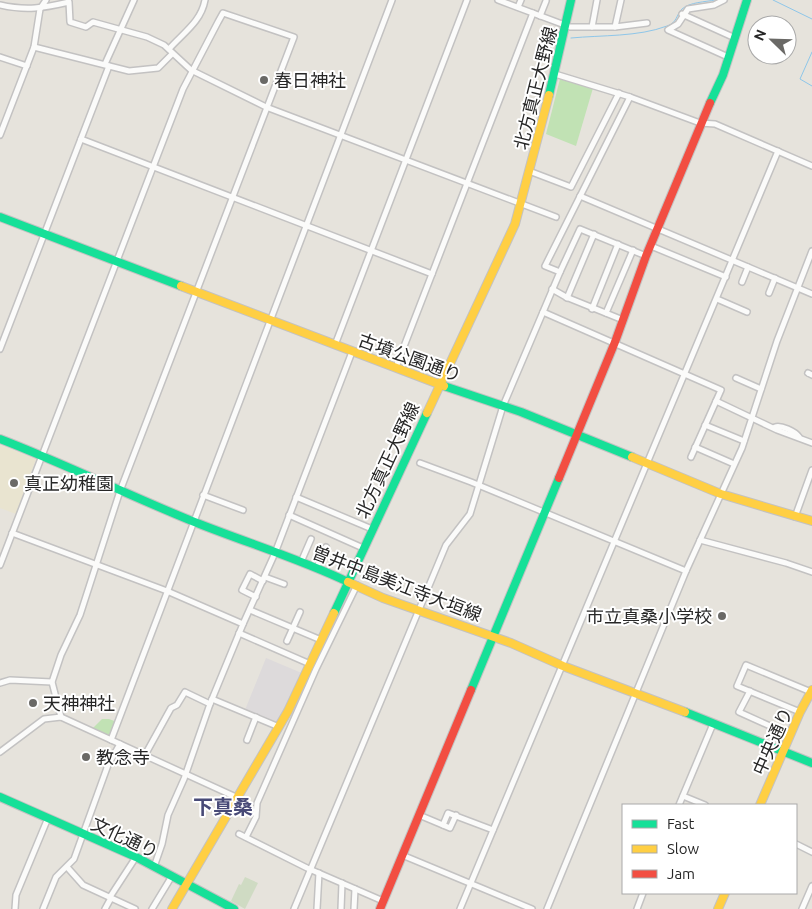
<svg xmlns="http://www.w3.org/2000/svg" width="812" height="909" viewBox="0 0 812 909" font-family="Ubuntu,'Noto Sans JP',sans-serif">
<rect width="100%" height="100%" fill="#e6e3dc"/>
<path fill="#dddadb" d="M266,658L304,674L277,725L245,710Z"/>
<path fill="#e9e4d0" d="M0,445L36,459L16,514L0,508Z"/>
<g fill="#c1e2b4">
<path d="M560,79L593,88L576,146L546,134Z"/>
<path d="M102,719H109L117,722L110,737L93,728Z"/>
</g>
<path fill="#cfdbc3" d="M245,877L258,883L245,909L231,901L239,884L241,885Z"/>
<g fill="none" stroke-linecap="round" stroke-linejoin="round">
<g stroke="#8ec6e9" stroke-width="1">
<path d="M773,0L812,19"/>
<path d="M571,38C602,35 638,37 667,26C677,23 676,15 682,9C690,2 705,2 715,0"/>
<path d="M812,52L800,79L812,86"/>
</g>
<defs>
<g id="street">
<path d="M498,0L570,27H615L647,23"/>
<path d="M724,0L714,5L688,9L678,24L668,30L728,57"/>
<path d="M0,5C27,11 43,8 69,2L70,22L86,27L93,22L147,37L164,45L191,70L266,107L556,217"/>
<path d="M518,7L521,0"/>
<path d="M682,14L735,38"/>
<path d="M540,16L546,1"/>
<path d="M592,27L597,0"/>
<path d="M615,27L621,0"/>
<path d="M34,47L129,71L158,68L172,54"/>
<path d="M169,49C183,33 201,22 205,0"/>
<path d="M0,57L27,66"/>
<path d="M105,64L134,0"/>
<path d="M555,74L630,97L700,123L715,124L812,166"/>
<path d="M0,135L34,47L40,9L46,0"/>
<path d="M81,139L432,274"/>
<path d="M529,171L571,187L619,93"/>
<path d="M580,196L812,294"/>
<path d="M651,246L726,277"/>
<path d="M560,272L580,229L646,256"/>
<path d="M742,282L748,267"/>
<path d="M552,289L566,297L623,320"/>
<path d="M769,293L775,278"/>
<path d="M567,298L594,234"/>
<path d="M717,299L747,312"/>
<path d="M592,309L618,244"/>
<path d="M543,312L721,390L691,457"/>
<path d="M606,313L633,250"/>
<path d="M335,345L467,0"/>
<path d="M0,349L109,66"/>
<path d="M396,367L533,13"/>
<path d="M808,373L812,375"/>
<path d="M736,378L761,389"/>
<path d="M716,401L777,430L812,443"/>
<path d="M705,425L744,441"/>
<path d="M775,427C781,425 795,431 799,437"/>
<path d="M695,447L734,464"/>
<path d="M420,463L471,482L686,571"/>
<path d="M203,495L243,510"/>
<path d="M296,497L372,529"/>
<path d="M289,515L363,548"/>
<path d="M795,517L812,470"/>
<path d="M12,533L167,591L243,624L210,704L184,779L168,815L162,844L154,867"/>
<path d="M700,540L786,563L812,572"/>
<path d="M301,562L311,539"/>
<path d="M0,565L183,89L218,22L223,13L294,37L120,491L80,615L61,655L52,682L61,717"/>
<path d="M317,567L326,547"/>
<path d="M265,577L284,584"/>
<path d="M256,597L242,590L250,574L263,581"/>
<path d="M250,610L321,640"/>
<path d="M243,624L275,553L352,352"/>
<path d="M239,633L310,664"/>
<path d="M287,641L300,612"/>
<path d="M0,683L10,680L52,682"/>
<path d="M750,691L739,712L790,735"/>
<path d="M212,699L279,727"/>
<path d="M800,712L737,686L746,665L811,692"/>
<path d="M111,740L392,0"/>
<path d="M247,740L256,717"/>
<path d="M0,752L44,719L61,717L238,798"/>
<path d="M145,755L171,708L177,705L185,692L210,704"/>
<path d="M683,796L705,805"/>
<path d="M679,805L713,724"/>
<path d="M419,815L450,828L456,815"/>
<path d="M443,825L448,813L493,830"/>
<path d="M239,834L307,868L383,901"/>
<path d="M246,837L256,817L257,803L316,669L357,585"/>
<path d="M796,844L812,852"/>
<path d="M402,855L532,909"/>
<path d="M67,867L83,885L135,909"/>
<path d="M110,897L136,857"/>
<path d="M15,909L16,895L48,818"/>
<path d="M43,909L56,877L74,859L108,765L120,744"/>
<path d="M105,909L111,898"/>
<path d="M152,909L172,876"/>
<path d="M294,909L446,545L470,514L503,406L560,272L545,266L630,97"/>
<path d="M317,909L319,873"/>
<path d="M341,909L342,883"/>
<path d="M354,909L355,889"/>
<path d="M460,909L778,151"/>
<path d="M547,909L686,571L742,448L777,341L812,251"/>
<path d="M637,909L643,893"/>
<path d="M802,909L812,886"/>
</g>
<g id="fast">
<path d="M549,95L571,0"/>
<path d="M710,103L723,75L747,0"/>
<path d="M0,217L181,286"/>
<path d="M444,386L521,412L632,457"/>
<path d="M0,439C65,464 128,495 192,521C244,542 298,558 348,582"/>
<path d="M334,613L427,413"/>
<path d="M471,690L559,478"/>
<path d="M685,712L812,763"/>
<path d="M0,797L136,857L234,909"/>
</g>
<g id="slow">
<path d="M181,286L444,386"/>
<path d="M427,413L515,224L549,95"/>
<path d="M632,457L721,494L812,521"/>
<path d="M348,582L383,598L511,643L563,666L685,712"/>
<path d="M760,805L800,712L812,690"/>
<path d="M172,909L288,711L334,613"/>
<path d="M718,909L725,893"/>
</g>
<g id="jam">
<path d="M559,478L615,342L646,256L710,103"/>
<path d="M380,909L471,690"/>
</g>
</defs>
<use href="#street" stroke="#c3c2c2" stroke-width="8"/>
<use href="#fast" stroke="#c3c2c2" stroke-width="10"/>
<use href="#slow" stroke="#c3c2c2" stroke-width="10"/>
<use href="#jam" stroke="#c3c2c2" stroke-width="10"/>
<use href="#street" stroke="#fbfbfa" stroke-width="5"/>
<use href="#fast" stroke="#16e098" stroke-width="8"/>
<use href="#slow" stroke="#ffcf43" stroke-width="8"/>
<use href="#jam" stroke="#f24e42" stroke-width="8"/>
</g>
<g fill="#6a6966" stroke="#fff" stroke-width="2">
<circle cx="264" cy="80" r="5"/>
<circle cx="14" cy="483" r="5"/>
<circle cx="722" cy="616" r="5"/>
<circle cx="33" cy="703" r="5"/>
<circle cx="86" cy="757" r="5"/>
</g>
<g text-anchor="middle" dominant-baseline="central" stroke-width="4" stroke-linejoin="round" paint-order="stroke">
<g font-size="18" fill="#272727" stroke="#fff" text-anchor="start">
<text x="274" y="80">春日神社</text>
<text x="24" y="483">真正幼稚園</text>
<text x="712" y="616" text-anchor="end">市立真桑小学校</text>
<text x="43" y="703">天神神社</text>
<text x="96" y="757">教念寺</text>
</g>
<g font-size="18" fill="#272727" stroke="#fff">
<text transform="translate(535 88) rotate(-76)">北方真正大野線</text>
<text transform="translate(410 357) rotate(20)">古墳公園通り</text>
<text transform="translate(387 460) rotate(-65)">北方真正大野線</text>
<text transform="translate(397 583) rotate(21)">曽井中島美江寺大垣線</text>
<text transform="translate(772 741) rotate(-66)">中央通り</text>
<text transform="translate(125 837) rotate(25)">文化通り</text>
</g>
<g font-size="20" font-weight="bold" fill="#484a77" stroke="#fff">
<text x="223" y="806">下真桑</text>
</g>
</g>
<rect x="622" y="804" width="175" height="90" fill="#ffffff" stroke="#a9a9a9"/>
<rect x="632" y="820" width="25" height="8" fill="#16e098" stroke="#a9a9a9"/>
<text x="667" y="829" font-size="15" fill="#272727">Fast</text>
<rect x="632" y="845" width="25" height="8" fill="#ffcf43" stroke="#a9a9a9"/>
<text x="667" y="854" font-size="15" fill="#272727">Slow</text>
<rect x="632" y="870" width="25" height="8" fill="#f24e42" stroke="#a9a9a9"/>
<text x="667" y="879" font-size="15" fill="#272727">Jam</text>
<g transform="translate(772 40) rotate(293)"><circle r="24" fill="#ffffff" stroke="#a9a9a9"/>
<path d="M0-4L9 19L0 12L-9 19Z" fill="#6a6966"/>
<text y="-8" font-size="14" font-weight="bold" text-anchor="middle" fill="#272727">N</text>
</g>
</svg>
